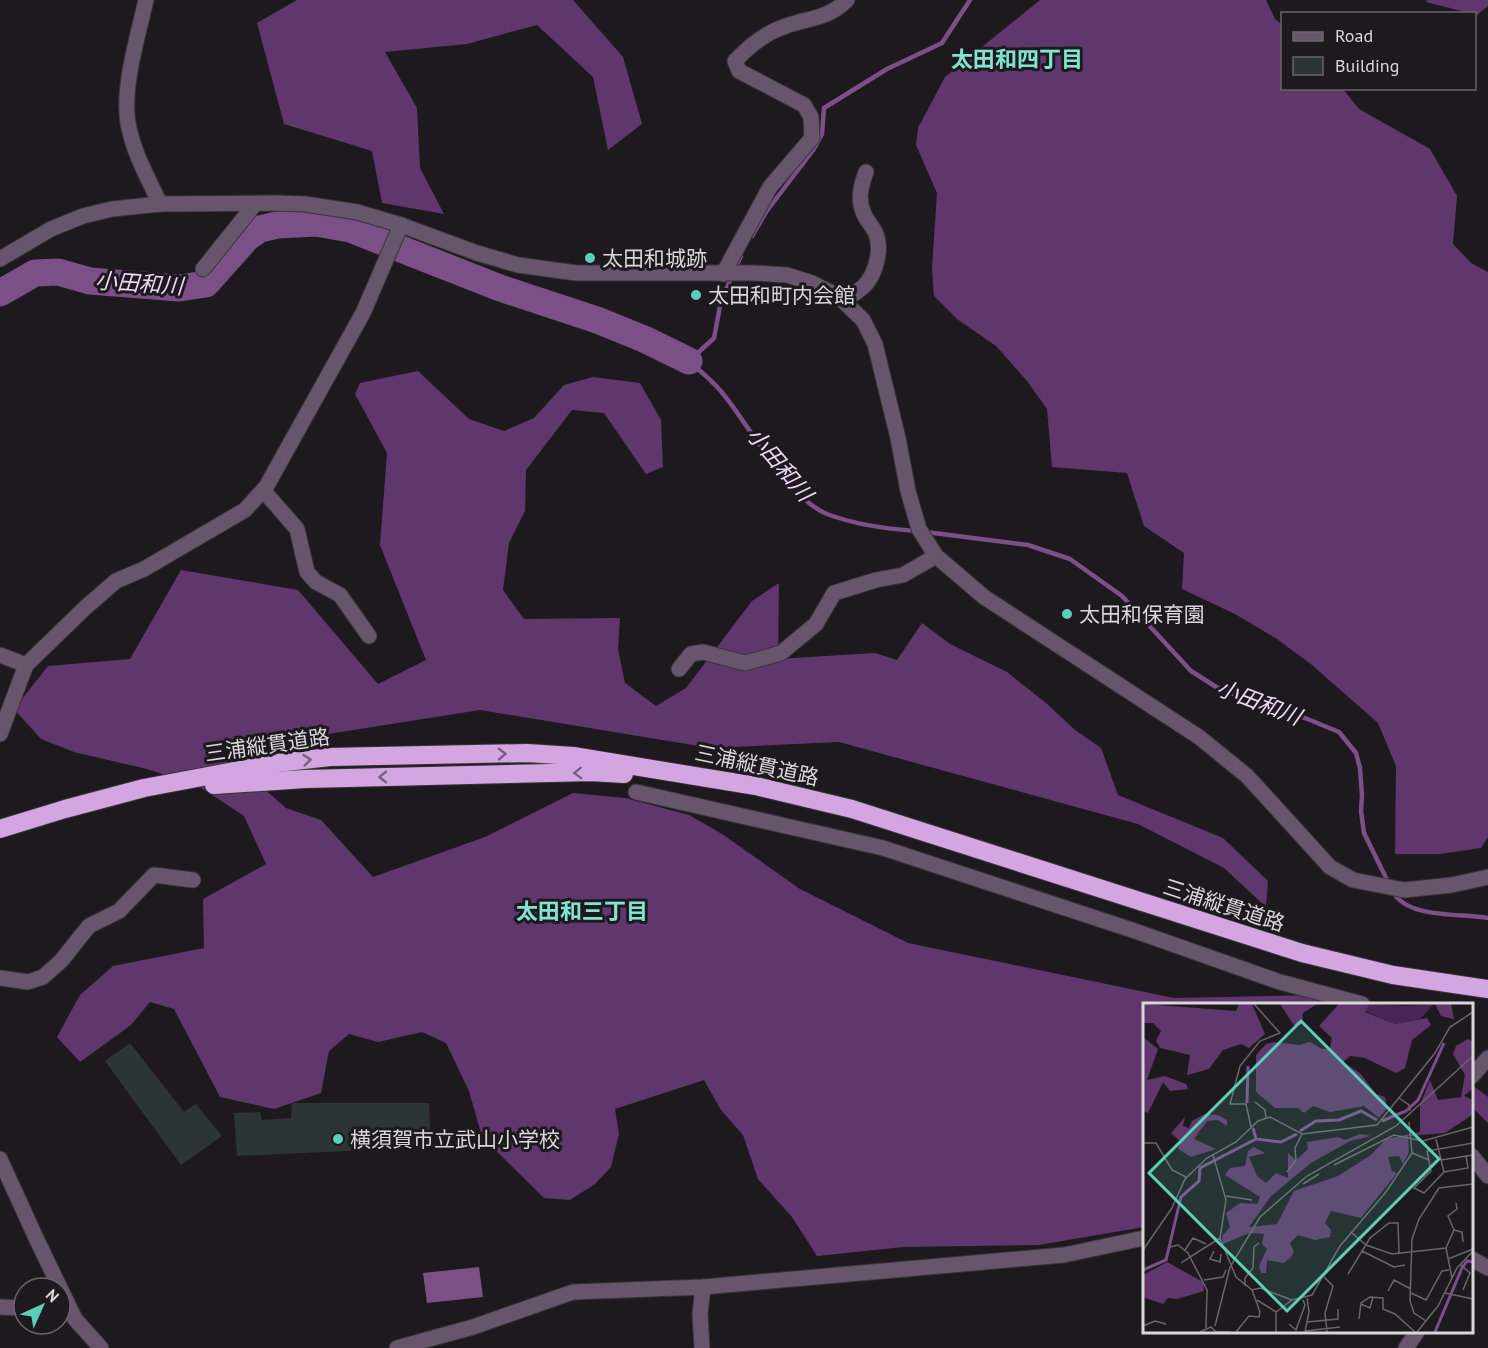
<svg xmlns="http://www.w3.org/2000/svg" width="1488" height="1348" viewBox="0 0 1488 1348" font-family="'PT Sans','Noto Sans JP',sans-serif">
<rect width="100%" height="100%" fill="#1e191f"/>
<g fill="#60376c">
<path d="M297,0H573L623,57L642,124L608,150L593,77L537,25L467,44L385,52L417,108L420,168L444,214L382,203L372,151L284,124L257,23Z"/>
<path d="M1040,0H1266L1275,19L1282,25V88L1343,89L1359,109L1430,149L1457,196L1453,244L1471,263L1488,272V837L1481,848L1440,854H1395L1396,766L1378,723L1312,665L1277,639L1235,614L1182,589L1184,553L1144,526L1127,473L1052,467L1047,409L1027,381L996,346L957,319L934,296L932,269L937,193L916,145L918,128L945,77Z"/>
<path d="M1427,0H1488V6L1477,15L1426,2Z"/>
<path d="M418,371L469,419L504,431L534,418L564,385L593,377L640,383L661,420L663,467L646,474L604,413L572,410L526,470L525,511L509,543L503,590L524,619L620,618L618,649L625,683L656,706L686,688L752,601L779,583L778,659L875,653L897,660L922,623L950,644L1007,672L1046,703L1075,730L1101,748L1118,795L1223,838L1268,881L1266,907L1224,868L1138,824L839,742L711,748L480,710L220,751L286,808L321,820L373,877L485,837L573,793L625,798L689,815L722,834L800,889L908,943L1174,998L1315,995L1349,1004H1144V1227L1039,1245L903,1247L817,1256L792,1217L758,1179L743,1135L721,1110L704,1080L615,1109L619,1134L611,1167L595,1184L570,1200L544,1198L482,1137L469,1091L446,1043L422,1032L378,1042L349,1034L329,1051L321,1093L274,1109L220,1097L174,1009L150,1002L131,1025L80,1062L57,1037L80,995L113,966L204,948L203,899L266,864L244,816L197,785L147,769L74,752L41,739L14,709L48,666L130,659L181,570L298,590L378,684L426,660L380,545L387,453L355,394L360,383Z"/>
<path d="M1472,1085L1488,1097V1123L1472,1107Z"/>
</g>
<path fill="#7b5087" d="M479,1267L483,1297L427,1303L423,1273Z"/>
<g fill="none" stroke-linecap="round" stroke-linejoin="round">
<g stroke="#7b5087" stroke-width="4.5">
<path d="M752,236L766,212L814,149L822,134L824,108L887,69L942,43L970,0"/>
<path d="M741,256L721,301L714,338L689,361C699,370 710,379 719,389C750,424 784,496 827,514C856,525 887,529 917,531"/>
<path d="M926,532L1028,545L1070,559L1122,596L1191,671L1221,690L1305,718L1339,732L1356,753L1360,768L1362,795L1361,811L1364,833L1389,884"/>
<path d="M1393,892C1408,919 1461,913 1488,918"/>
</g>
<path stroke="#7b5087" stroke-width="27" d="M0,293L35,273L58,272L90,281L179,288L206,284L247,238L260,229L277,225L316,223L350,229L500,288L597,320L644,339L689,361"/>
</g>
<g fill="#2c3533">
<path d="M130,1043L184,1112L196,1104L222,1136L181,1165L105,1061Z"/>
<path d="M292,1103H429L431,1147L237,1156L234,1113L260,1112L262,1120L291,1118Z"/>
</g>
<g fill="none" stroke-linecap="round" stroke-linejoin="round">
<defs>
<g id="minor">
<path d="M146,0C138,36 122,87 128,123C133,152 148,178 160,204"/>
<path d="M203,269L255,204"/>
<path d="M723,274L770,187L812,138L811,117L804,105L739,71L735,61C749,46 767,32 786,26C811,17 826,20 847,0"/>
<path d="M843,301C850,296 860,291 866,284C876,272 882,249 876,234C873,227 867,221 864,214C857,199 861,186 866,172"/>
<path d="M263,490L297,529L307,572L316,582L340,595L369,636"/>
<path d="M0,655L26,665"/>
<path d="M679,669L691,654L703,652L745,663L781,653L816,624L834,593L876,580L903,575L936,556"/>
<path d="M0,734L26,665L86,607L116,581L144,569L245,510L266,487L363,313L401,225"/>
<path d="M636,792L883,848L1135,931L1280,982L1362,1004"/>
<path d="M0,978L28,982L43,977L61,961L89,926L119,911L154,875L193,880"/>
<path d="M1472,1076L1488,1058"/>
<path d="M1472,1156L1488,1176"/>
<path d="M0,1159L36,1238L75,1319L101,1348"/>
<path d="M1472,1259L1488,1268"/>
<path d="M0,1307L24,1308"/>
<path d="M397,1348L473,1327L573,1292L703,1287L1064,1255L1144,1238"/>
<path d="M1406,1348L1417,1332"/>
</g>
<g id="tertiary">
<path d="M0,259L51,229L83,216L112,209L160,204L276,203L305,204L357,212L401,225L477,253L518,265L576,273H754L787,275L812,283L838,296L863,320L875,344L898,438L908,491L919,529L936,556L984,597L1199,737L1247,776L1330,867L1353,880L1404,890L1452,885L1488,877"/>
<path d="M702,1348L700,1314L703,1287"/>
</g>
<g id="motorway">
<path d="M214,785L305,779L591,772L624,774"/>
<path d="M0,829L65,809L144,788L277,763L330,757L527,753L573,756L756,786L852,809L1302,953L1393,975L1488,989"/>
</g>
</defs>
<use href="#minor" stroke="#383439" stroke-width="17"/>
<use href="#tertiary" stroke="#383439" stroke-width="17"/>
<use href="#motorway" stroke="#383439" stroke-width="20"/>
<use href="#minor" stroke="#67556c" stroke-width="15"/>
<use href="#tertiary" stroke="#67556c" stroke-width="15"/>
<use href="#motorway" stroke="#d3a5e1" stroke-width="18"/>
</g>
<defs><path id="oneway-chevron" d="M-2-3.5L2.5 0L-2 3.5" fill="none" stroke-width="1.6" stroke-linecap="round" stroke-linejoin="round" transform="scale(1.5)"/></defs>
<g stroke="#785f80">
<use href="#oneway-chevron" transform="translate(502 754) rotate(-1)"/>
<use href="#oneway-chevron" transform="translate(307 760) rotate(-6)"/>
<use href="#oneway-chevron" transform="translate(578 773) rotate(178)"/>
<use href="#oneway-chevron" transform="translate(383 777) rotate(179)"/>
</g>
<g fill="#5dceb8" stroke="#1e191f" stroke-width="2">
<circle cx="590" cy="258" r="6"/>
<circle cx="696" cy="295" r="6"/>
<circle cx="1067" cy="614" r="6"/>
<circle cx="338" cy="1139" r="6"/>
</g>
<g text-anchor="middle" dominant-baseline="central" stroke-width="6" stroke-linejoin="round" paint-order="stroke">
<g font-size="21" fill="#dad7db" stroke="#1e191f" text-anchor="start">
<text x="602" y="258">太田和城跡</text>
<text x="708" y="295">太田和町内会館</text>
<text x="1079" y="614">太田和保育園</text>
<text x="350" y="1139">横須賀市立武山小学校</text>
</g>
<g font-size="21" fill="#dad7db" stroke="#1e191f">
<text transform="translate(267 745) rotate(-8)">三浦縦貫道路</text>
<text transform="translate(757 765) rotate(12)">三浦縦貫道路</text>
<text transform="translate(1224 905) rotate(18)">三浦縦貫道路</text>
</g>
<g font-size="22" font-weight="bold" fill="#80e5d0" stroke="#1e191f">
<text x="1017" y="59">太田和四丁目</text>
<text x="582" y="911">太田和三丁目</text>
</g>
<g font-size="22" font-style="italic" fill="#efd6f7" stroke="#1e191f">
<text transform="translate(139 283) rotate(4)">小田和川</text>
<text transform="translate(780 464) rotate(50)">小田和川</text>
<text transform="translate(1259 702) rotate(21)">小田和川</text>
</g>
</g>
<g transform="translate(1143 1003)">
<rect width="330" height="330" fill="#1e191f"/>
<path d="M226,1L264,3L291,1L277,16L252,21L222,8Z" fill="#4b2456"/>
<path d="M1,1L93,8L96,1H109L122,31L106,45L98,41L80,47L66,66L44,72L47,52L17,45L13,38L18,28L10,20H0ZM137,1H174L160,10L159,21L152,24ZM196,1H226L222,9L252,21L284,15L288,22L269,37L262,65L253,70L222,55L207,53L200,59L217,70L233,91L242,94L244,105L236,115L221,103L187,109L170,103L161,110L155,105H132L113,89V52L123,41L131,39L156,42L167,39L179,46L187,45L189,35L176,23ZM292,1H308L311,16L298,13ZM0,34L15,46L4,77L22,73L43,81L45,86L27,88L20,79L5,110L0,108ZM325,36L330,39V85L321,93L328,96L329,112L302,130L265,133L266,149L260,161L256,153L245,154L249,168L254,170L218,215L188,208L182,220L188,227L187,234L172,237L155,232L147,240L151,249L147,255L141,260L124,257L123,270H118L116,263L124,246L119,241L121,231L106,230L80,241L79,233L87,224L83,210L97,200L114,201L117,194L82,172L87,165L102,163L105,148L111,144L122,150L106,154L114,173L123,180L133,170L145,175V150L153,157L165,146L164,139L195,134L202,137L217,131L228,133L207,138L168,160L128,193L106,224L134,221L151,188L195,173L228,152L243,136L277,129V102L287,77L295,97L318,94L322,72L310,51L313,43ZM62,111L75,112L84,117V123L75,117L64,118L51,136L73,146L48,154L35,146L37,138L28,130L42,114L40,123L46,125L49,118ZM24,259L60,279L61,288L34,296L25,295L20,301L0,294V272Z" fill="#60376c"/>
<path fill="none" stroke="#7b5087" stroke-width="3" d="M104,100L105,63M239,118L263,108L275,97L301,40M110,125L113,136L138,139L154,131M157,128L173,118L196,117L218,108L234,117M0,267L23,257L38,194L56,178L57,165L113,136M292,329L319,265L324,258L330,259"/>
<path fill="none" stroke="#69656a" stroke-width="1.5" d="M256,95L266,102L267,108M112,99L122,107L123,115M108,124L103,101H87L97,63L117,38L137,30L111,1M293,136L301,169M0,140H13L29,167L43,174M269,150L286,157M70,152L83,197L77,235L93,274L109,287L117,309L116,314L106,313L93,329M323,153L325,165L301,169L281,190L271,185L288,168L284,148L330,140M298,157L330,152M191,162L251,132L280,138L330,124M144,169L153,157L152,145L159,131M160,181L176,171M83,193L109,197M311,227L305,213L314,206L313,200M209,230L223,242L249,251L303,245L309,275M27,244L35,242L45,250L47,254L38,260M303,245L311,227L319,229L320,239M0,247L29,205L42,176L64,155L93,139L115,118L127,114L159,131L234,122L292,50L307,24L330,9M42,247L50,235L63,241M71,248L67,256L77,259L78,251M219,248L251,264L262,262M305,256L330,246M317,261L327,270L320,287M205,271L227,235L246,220H255L256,250M181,274L190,283L182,310L184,329M61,277L80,274L83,267M102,283V275L110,265L111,244L116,240M109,287L117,285L149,297L169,292L197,243L243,189L269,150L266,119M245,288L251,277L268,286M268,290L283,297L299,268L306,267M302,290L330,296M114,297L133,309M218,301L227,305L230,294M216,316L218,300L227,294L240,295V306L252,311L272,329M283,318L271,310L267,298L269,236L276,216L296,185L330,181M164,319L195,316V306M146,321L153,327L162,302L160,297M0,323L12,318L23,321M72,323L87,264L117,214L164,173L253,123L330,53M63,325L64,287L47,254L77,235M162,328L197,324M57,329L68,324L73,329H88M133,329V309L149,297M162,329L166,309L164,295M274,329L295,303L314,265L330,248"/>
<path fill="#5dceb8" fill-opacity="0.15" stroke="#5dceb8" stroke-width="3" d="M158,18L296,156L144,308L6,170Z"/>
<rect width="330" height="330" fill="none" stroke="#dad7db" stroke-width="3"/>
</g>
<rect x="1281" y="12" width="195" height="78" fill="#1e191f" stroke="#69656a" stroke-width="1.5"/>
<rect x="1293" y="32" width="30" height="9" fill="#67556c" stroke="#69656a" stroke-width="1.5"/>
<text x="1335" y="42" font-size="18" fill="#dad7db">Road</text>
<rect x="1293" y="57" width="30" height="18" fill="#2c3533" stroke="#69656a" stroke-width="1.5"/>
<text x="1335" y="72" font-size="18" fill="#dad7db">Building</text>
<g transform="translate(42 1306) rotate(45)"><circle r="28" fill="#1e191f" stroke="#69656a" stroke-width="1.5"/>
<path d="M0-4.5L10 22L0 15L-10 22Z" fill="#5dceb8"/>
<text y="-9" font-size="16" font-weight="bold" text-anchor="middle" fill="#dad7db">N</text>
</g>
</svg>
